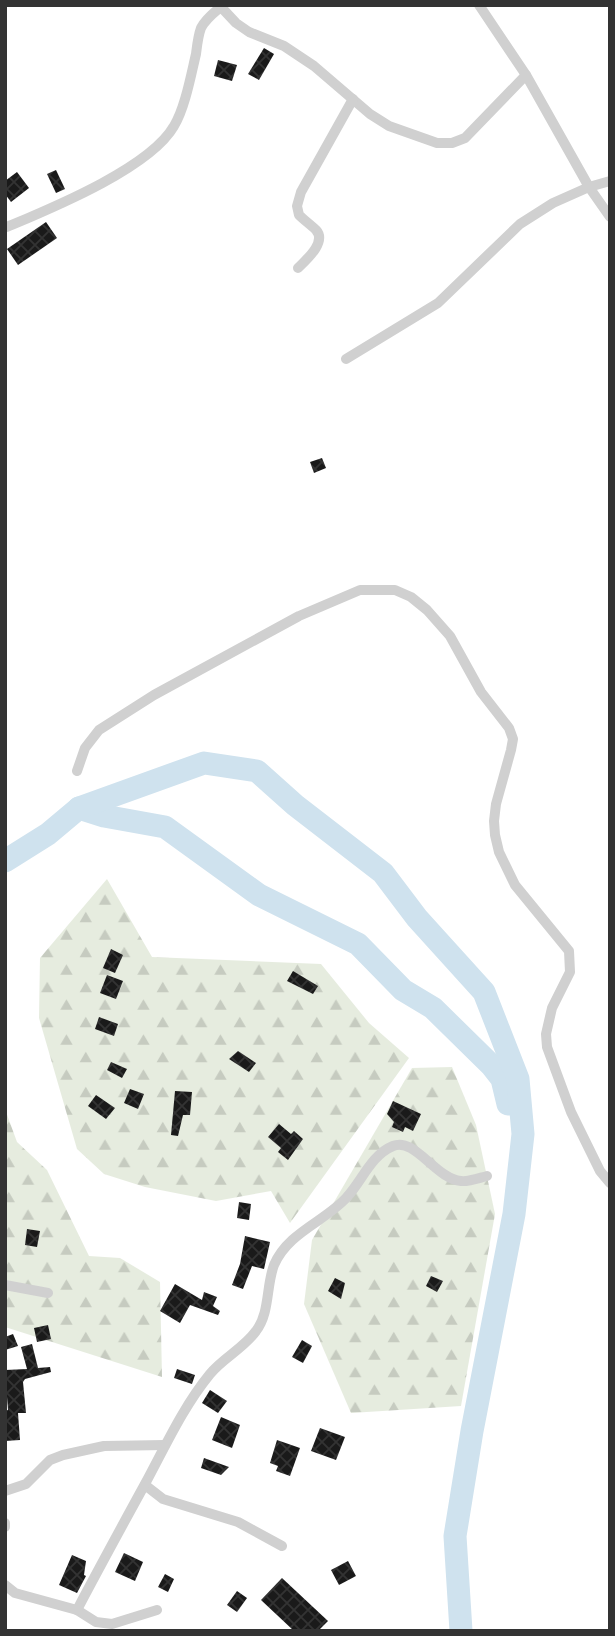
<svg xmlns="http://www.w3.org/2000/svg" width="615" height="1636" viewBox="0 0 615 1636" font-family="Mulish,sans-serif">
<defs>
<pattern id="forest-firs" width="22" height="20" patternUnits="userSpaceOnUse" patternTransform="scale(1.75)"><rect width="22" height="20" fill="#e6ecdf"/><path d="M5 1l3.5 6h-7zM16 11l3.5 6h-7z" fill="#c6cbc0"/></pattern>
<pattern id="building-cross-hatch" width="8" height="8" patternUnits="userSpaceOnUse" patternTransform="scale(1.75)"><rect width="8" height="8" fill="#1a1a1a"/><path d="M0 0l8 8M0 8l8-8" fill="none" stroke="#333"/></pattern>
</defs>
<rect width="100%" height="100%" fill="#fff"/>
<g fill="url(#forest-firs)">
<path d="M107,879L152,957L321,964L369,1023L409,1058L290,1223L271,1191L216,1201L145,1187L104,1174L77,1149L39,1018L40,958Z"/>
<path d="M452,1067L476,1125L495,1214L461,1406L351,1413L304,1304L312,1240L412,1068Z"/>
<path d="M5,1109L17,1142L47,1170L89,1256L120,1258L160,1282L162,1377L5,1327Z"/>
</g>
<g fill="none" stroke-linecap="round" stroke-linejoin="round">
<g stroke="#cfe2ee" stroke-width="23">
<path d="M79,808L104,816L165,827L259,895L358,944L403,990L433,1008L491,1065L502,1079L508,1104"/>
<path d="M5,861L48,834L79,808L204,763L257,771L295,805L383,873L417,918L484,992L518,1079L523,1134L514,1214L472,1431L455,1536L461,1631"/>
</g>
</g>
<g fill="url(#building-cross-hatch)">
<path d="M264,48L274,54L259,80L248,74Z"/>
<path d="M218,60L237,65L232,81L214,76Z"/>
<path d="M56,170L65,189L56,193L47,174Z"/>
<path d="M17,172L29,188L11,202L5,194V181Z"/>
<path d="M46,222L57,238L18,265L7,249Z"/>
<path d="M322,458L326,468L314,473L310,462Z"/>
<path d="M111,949L123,955L115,973L103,968Z"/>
<path d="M293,971L318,986L313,994L287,981Z"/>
<path d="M107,975L123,981L116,999L100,993Z"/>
<path d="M99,1017L118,1024L114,1036L95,1029Z"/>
<path d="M238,1051L256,1063L249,1072L229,1059Z"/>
<path d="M111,1062L127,1069L122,1078L107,1070Z"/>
<path d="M130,1089L144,1094L138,1109L124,1103Z"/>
<path d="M175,1091L192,1092L190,1115H183L178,1136L171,1135Z"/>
<path d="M96,1095L115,1108L106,1119L88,1106Z"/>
<path d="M393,1101L421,1114L413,1131L405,1127L403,1132L392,1127L394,1122L387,1114Z"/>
<path d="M279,1124L291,1134L294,1131L303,1139L288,1160L278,1152L281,1148L268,1137Z"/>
<path d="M239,1202L251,1204L249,1220L237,1218Z"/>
<path d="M27,1229L40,1231L37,1247L25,1245Z"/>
<path d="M245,1236L270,1242L264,1269L252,1266L243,1289L232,1285L240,1264Z"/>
<path d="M431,1276L443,1281L437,1292L426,1286Z"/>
<path d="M335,1278L345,1283L341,1299L328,1291Z"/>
<path d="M175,1284L202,1300L204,1292L217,1297L213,1306L220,1311L218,1315L190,1305L180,1323L160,1311Z"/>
<path d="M48,1325L51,1339L37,1342L34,1328Z"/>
<path d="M13,1334L18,1346L5,1350V1337Z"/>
<path d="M302,1340L312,1346L303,1363L292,1357Z"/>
<path d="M32,1344L38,1368L50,1367L51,1372L25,1379L23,1382L26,1413H18L20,1440L5,1441V1411L8,1410L5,1370L27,1369L21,1347Z"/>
<path d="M177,1369L195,1375L192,1384L174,1378Z"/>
<path d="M210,1390L227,1401L218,1413L202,1403Z"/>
<path d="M221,1417L240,1425L232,1448L212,1440Z"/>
<path d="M320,1428L345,1437L336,1460L311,1451Z"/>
<path d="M277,1440L300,1448L290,1476L276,1471L278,1466L270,1463Z"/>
<path d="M204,1458L229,1467L221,1475L201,1468Z"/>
<path d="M124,1553L143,1562L135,1581L115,1572Z"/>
<path d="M72,1555L86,1561L84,1575L86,1576L77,1593L59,1585Z"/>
<path d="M348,1561L356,1576L339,1585L331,1570Z"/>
<path d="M165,1574L174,1579L168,1592L158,1587Z"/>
<path d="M282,1578L328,1621L318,1631H294L261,1600Z"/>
<path d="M237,1591L247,1598L237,1612L227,1605Z"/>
</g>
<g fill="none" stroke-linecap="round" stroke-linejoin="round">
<g stroke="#d0d0d0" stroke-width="10">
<path d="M479,5L526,75L589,187L610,217"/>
<path d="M221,7L236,23L249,32L284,46L314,66L370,114L389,126L437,143H452L465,138L526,75"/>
<path d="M7,227C52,208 150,168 174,126C185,108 191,75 196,54C197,46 198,36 201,28C206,18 215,12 223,5"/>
<path d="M298,268C306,260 327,242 316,230C311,225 304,220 299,215L297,206L301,192L353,99"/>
<path d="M346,359L438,303L520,224L553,203L589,187L610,181"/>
<path d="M77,771L85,748L99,730L154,695L299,616L360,590H395L411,597L427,610L450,636L481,692L509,728L513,739L511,750L496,804L494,821L495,835L499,852L515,885L569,951L570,972L552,1008L546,1034L547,1047L571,1112L600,1171L610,1183"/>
<path d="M5,1285L48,1293"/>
<path d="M145,1485L163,1499L238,1522L282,1546"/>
<path d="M5,1491L26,1484L50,1460L63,1455L104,1446L165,1445"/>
<path d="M5,1523V1527"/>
<path d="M5,1585L15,1593L77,1610L96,1622L112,1624L157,1610"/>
<path d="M77,1610C99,1568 122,1526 145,1484C165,1447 183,1407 210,1374C223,1358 244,1348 256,1331C270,1313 266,1286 274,1265C288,1232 326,1221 347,1197C362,1181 371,1155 393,1146C415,1137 436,1179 461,1181C468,1182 479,1178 487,1176"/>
</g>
</g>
<rect width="615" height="1636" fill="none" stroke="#333333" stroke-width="14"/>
</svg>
